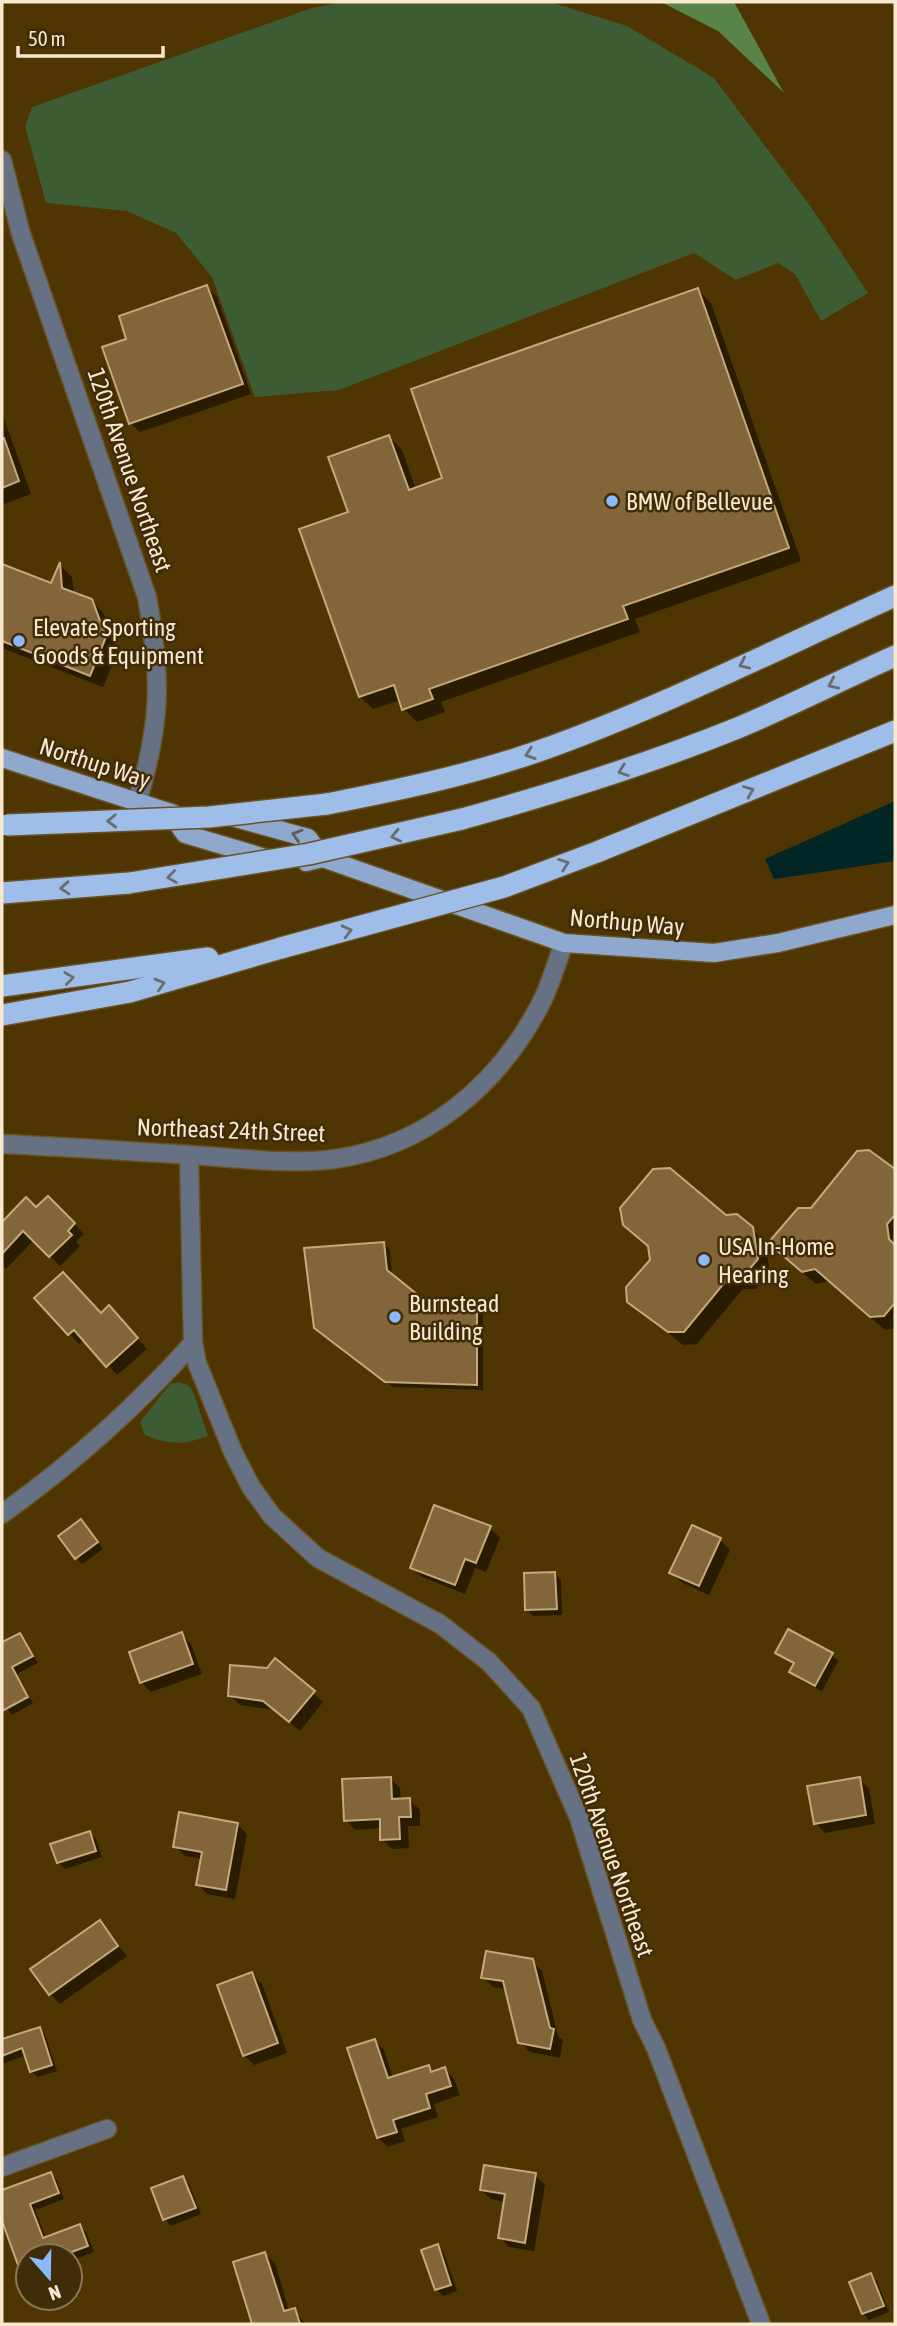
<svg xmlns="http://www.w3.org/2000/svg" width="897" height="2326" viewBox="0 0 897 2326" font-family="'Asap Condensed',sans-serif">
<rect width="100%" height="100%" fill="#4e3502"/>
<g fill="#3e5c34">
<path d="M344,2H550L627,26L714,78L811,207L868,293L821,321L795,274L778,263L736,280L694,253L339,390L255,397L212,277L176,233L127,211L46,203L25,126L32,107L312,8Z"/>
<path d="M179,1382L188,1385L193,1391L208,1436C184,1445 168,1445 145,1435L140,1422L170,1384Z"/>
</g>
<path fill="#588349" d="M661,2H734L784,93L718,31Z"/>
<path fill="#022526" d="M895,801V861L774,879L765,859Z"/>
<g fill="#0007">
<path d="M207,287L217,297L251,394L140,432L130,423Z"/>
<path d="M698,290L711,303L801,561L635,619L640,632L441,702L445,712L417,722L404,709L401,700L373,709L360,696L350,513L389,437L402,450L416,490L445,479Z"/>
<path d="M2,413L31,494L2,505Z"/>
<path d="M60,565L72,577L74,594L91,600L104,614L118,652L103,687L2,648V566L52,586Z"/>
<path d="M869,1152L895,1172V1328L885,1330L829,1281L816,1284L783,1256L812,1209Z"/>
<path d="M48,1198L84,1234L76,1242L80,1246L60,1266L34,1240L6,1269L2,1265V1224L26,1200L36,1210Z"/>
<path d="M726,1217L751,1228L765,1242L770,1273L756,1289H743L697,1344L683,1345L629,1301Z"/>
<path d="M384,1243L390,1250L392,1276L428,1305L476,1307L483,1313V1390L393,1387L323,1334Z"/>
<path d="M37,1298L119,1317L147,1349L117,1375L84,1339L79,1344Z"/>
<path d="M81,1521L103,1549L82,1564L76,1558Z"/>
<path d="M490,1528L500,1538L486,1572L475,1568L465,1594L422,1577L412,1568Z"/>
<path d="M720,1540L730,1550L709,1595L681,1582L672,1573Z"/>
<path d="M555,1574L561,1580L562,1615L533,1616L527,1609Z"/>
<path d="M181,1634L191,1644L202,1674L151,1692L141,1682Z"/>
<path d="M19,1635L38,1663L17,1674L33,1703L12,1715L2,1702V1644Z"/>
<path d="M777,1653L832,1655L838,1661L822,1691L797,1678L791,1671L795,1665Z"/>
<path d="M275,1660L323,1702L300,1731L275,1710L240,1705L230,1695L267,1670Z"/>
<path d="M390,1778L400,1788L401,1800H410L420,1810V1826H408L409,1848L392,1849L382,1839V1828L355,1830L346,1820Z"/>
<path d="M859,1779L869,1789L875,1824L825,1833L815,1823Z"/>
<path d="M237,1824L247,1834L235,1899L207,1894L198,1884L202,1859L185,1856L175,1846Z"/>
<path d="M90,1833L96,1839L102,1857L65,1869L58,1862Z"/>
<path d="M99,1922L127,1956L60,2004L50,1994Z"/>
<path d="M532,1961L542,1971L558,2036L563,2040L560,2058L530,2052L520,2042L506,1989L493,1987L483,1977Z"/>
<path d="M252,1974L262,1984L287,2053L254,2065L244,2055Z"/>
<path d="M39,2029L45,2035L57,2071L38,2077L31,2071L26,2055L2,2064V2034L7,2039Z"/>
<path d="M375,2041L384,2050L393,2078L428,2067L434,2073L445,2069L454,2079L460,2095L434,2104L438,2117L401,2129L405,2141L388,2147L378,2138Z"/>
<path d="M51,2174L57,2180L64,2199L35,2210L46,2238L80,2226L86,2232L94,2252L70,2261V2256H28V2276L22,2270L2,2216V2192Z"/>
<path d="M535,2175L545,2185L534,2251L509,2247L500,2237L505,2202L491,2199L481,2190Z"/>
<path d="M183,2178L189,2184L201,2214L171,2226L165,2219Z"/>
<path d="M438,2246L444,2253L457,2291L443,2296L436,2289Z"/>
<path d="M265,2254L275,2263L289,2311L294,2309L305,2324H254L235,2263Z"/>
<path d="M871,2275L877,2281L889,2312L869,2320L863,2313Z"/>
</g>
<g fill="#826639" stroke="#c6a87a" stroke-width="2">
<path d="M207,285L243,384L129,424L102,347L126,339L119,316Z"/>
<path d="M698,288L789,548L623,606L628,619L429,689L433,699L402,710L394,685L359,697L299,529L348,512L328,457L389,435L409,490L442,478L411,389Z"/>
<path d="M4,438L19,481L2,488V439Z"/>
<path d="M60,562L62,588L92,599L106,637L90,676L2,641V564L51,583Z"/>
<path d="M869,1150L895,1169V1215L887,1224L889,1239L895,1245V1303L884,1316L870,1317L815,1269L802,1272L768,1243L798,1208H811L857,1151Z"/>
<path d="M670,1168L726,1215L737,1214L753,1227L758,1259L743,1277H729L684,1332H668L627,1302L626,1287L650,1260L648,1246L623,1225L620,1208L653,1169Z"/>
<path d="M48,1196L75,1223L68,1231L72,1235L49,1257L23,1231L2,1254V1222L26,1197L36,1207Z"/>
<path d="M384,1242L387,1270L428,1303L477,1305V1385L385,1382L314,1328L304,1248Z"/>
<path d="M63,1272L101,1313L109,1305L138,1338L106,1367L74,1330L68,1335L34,1298Z"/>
<path d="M434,1505L491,1526L476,1563L465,1559L455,1585L410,1568Z"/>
<path d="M81,1519L98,1542L75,1559L58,1536Z"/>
<path d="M692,1525L721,1538L699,1586L669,1573Z"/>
<path d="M555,1572L557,1609L525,1610L524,1573Z"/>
<path d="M788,1629L833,1653L815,1686L789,1672L794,1663L775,1653Z"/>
<path d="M182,1632L193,1664L140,1683L129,1652Z"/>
<path d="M20,1633L33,1656L12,1667L28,1697L2,1711V1642Z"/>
<path d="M275,1658L315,1691L289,1722L263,1701L228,1696L230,1665L267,1668Z"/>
<path d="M391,1777L392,1799L410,1798L411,1817H399L400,1839L380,1840V1819L344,1821L342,1779Z"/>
<path d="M860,1777L866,1815L814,1824L807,1786Z"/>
<path d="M179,1812L238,1823L226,1890L196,1885L202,1852L173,1847Z"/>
<path d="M90,1831L96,1851L57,1863L50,1844Z"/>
<path d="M100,1920L118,1946L49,1995L30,1969Z"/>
<path d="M486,1951L533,1959L550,2028L554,2029L550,2049L518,2043L503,1981L481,1978Z"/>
<path d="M252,1972L278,2043L243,2056L217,1985Z"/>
<path d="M40,2027L52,2065L30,2072L22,2048L2,2056V2039Z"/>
<path d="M375,2039L388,2078L429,2065L431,2072L445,2067L451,2086L426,2094L430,2108L393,2120L397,2132L377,2138L347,2048Z"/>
<path d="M484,2165L536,2173L525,2243L498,2238L505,2194L480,2190Z"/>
<path d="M51,2172L59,2193L30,2204L43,2238L80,2224L88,2246L61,2256H28L26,2287L2,2221V2190Z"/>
<path d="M183,2176L196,2208L163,2220L151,2188Z"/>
<path d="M438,2244L451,2285L435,2290L421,2250Z"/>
<path d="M265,2252L284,2311L295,2308L300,2324H252L233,2262Z"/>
<path d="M871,2273L884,2306L862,2314L849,2282Z"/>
</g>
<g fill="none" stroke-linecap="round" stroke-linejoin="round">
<defs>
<g id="minor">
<path d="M2,160L21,234L147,597C162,679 161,723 137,803"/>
<path d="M2,1144C65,1147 129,1151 192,1155C239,1158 288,1165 335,1159C426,1146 497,1086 539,1007C550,987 556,964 564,943"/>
<path d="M189,1155L193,1343L197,1363L233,1452L251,1487L272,1516L318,1558L440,1624L489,1662L531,1708L579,1818L642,2020L656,2048L761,2324"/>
<path d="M2,1514C72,1464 135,1408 193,1343"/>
<path d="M2,2167L107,2129"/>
</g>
<g id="major">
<path d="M2,758L174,814"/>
<path d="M172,815L185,834L272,860"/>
<path d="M232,817L308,838L323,858"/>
<path d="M306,862L323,858L564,943L714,953L778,943L895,915"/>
</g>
<g id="highway">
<path d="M327,804C398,790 470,775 539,751C660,708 777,649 895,596"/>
<path d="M462,819C556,793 649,764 740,727C792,705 843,679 895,656"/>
<path d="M597,852L895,731"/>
<path d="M2,893L129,883"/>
<path d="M2,986L208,958"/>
<path d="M2,1015L130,992L281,948"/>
</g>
</defs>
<use href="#minor" stroke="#695223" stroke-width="21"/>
<use href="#major" stroke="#695223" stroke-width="21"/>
<use href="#highway" stroke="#695223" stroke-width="24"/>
<use href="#minor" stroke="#667284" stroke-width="18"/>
<use href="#major" stroke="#8fa8cd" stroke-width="18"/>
<use href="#highway" stroke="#9fbde9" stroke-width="21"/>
<defs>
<g id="highway-bridge">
<path d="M7,825L209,817L327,804"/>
<path d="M129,883L309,854L462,819"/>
<path d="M281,948L504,887L597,852"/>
</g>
</defs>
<use href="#highway-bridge" stroke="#695223" stroke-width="24" stroke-linecap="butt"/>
<use href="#highway-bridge" stroke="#9fbde9" stroke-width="21"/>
</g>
<defs><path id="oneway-chevron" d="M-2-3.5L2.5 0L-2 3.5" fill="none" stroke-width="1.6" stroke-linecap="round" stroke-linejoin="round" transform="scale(1.75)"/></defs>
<g stroke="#6b6d6d">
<use href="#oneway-chevron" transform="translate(744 664) rotate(156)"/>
<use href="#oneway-chevron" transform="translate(833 684) rotate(156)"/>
<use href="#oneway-chevron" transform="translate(530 754) rotate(161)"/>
<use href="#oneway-chevron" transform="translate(623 771) rotate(160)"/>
<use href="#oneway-chevron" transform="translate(749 791) rotate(-22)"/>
<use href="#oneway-chevron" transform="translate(112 821) rotate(178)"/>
<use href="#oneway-chevron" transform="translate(396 836) rotate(167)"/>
<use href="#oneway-chevron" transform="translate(564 864) rotate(-20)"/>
<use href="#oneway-chevron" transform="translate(172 877) rotate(172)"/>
<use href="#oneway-chevron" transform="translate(65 888) rotate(176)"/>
<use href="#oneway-chevron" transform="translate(347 931) rotate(-14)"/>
<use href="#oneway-chevron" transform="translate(69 978) rotate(-8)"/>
<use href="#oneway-chevron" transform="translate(160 984) rotate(-16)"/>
</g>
<use stroke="#605e57" href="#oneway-chevron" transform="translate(297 835) rotate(-163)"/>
<g fill="#8cb9fc" stroke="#402c08" stroke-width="2.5">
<circle cx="612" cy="501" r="7"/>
<circle cx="19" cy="641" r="7"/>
<circle cx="704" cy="1260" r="7"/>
<circle cx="395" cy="1317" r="7"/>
</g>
<g text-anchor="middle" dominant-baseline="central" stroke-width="5" stroke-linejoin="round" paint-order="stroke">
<g font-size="24" fill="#f8e8d0" stroke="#402c08">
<text transform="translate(130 470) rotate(71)">120th Avenue Northeast</text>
<text transform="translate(95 763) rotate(18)">Northup Way</text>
<text transform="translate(627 922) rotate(5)">Northup Way</text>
<text transform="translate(231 1130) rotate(2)">Northeast 24th Street</text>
<text transform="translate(612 1855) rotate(71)">120th Avenue Northeast</text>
</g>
<g font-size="24" fill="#f8e8d0" stroke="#402c08" text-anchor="start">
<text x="626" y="501">BMW of Bellevue</text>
<text x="33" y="627">Elevate Sporting<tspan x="33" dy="28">Goods &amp; Equipment</tspan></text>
<text x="718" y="1246">USA In-Home<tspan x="718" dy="28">Hearing</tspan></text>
<text x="409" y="1303">Burnstead<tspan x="409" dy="28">Building</tspan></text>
</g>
</g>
<rect width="897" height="2326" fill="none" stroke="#f8e8d0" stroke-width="7"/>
<g transform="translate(49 2277) rotate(160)"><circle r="33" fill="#402c08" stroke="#8a7758" stroke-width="2"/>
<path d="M0-5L12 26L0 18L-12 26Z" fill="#8cb9fc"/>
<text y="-10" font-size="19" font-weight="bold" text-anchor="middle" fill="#f8e8d0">N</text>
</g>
<path d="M18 46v10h145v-10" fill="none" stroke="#f8e8d0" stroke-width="3.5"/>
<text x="28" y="46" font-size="21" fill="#f8e8d0" stroke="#402c08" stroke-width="5" paint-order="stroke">50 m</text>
</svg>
